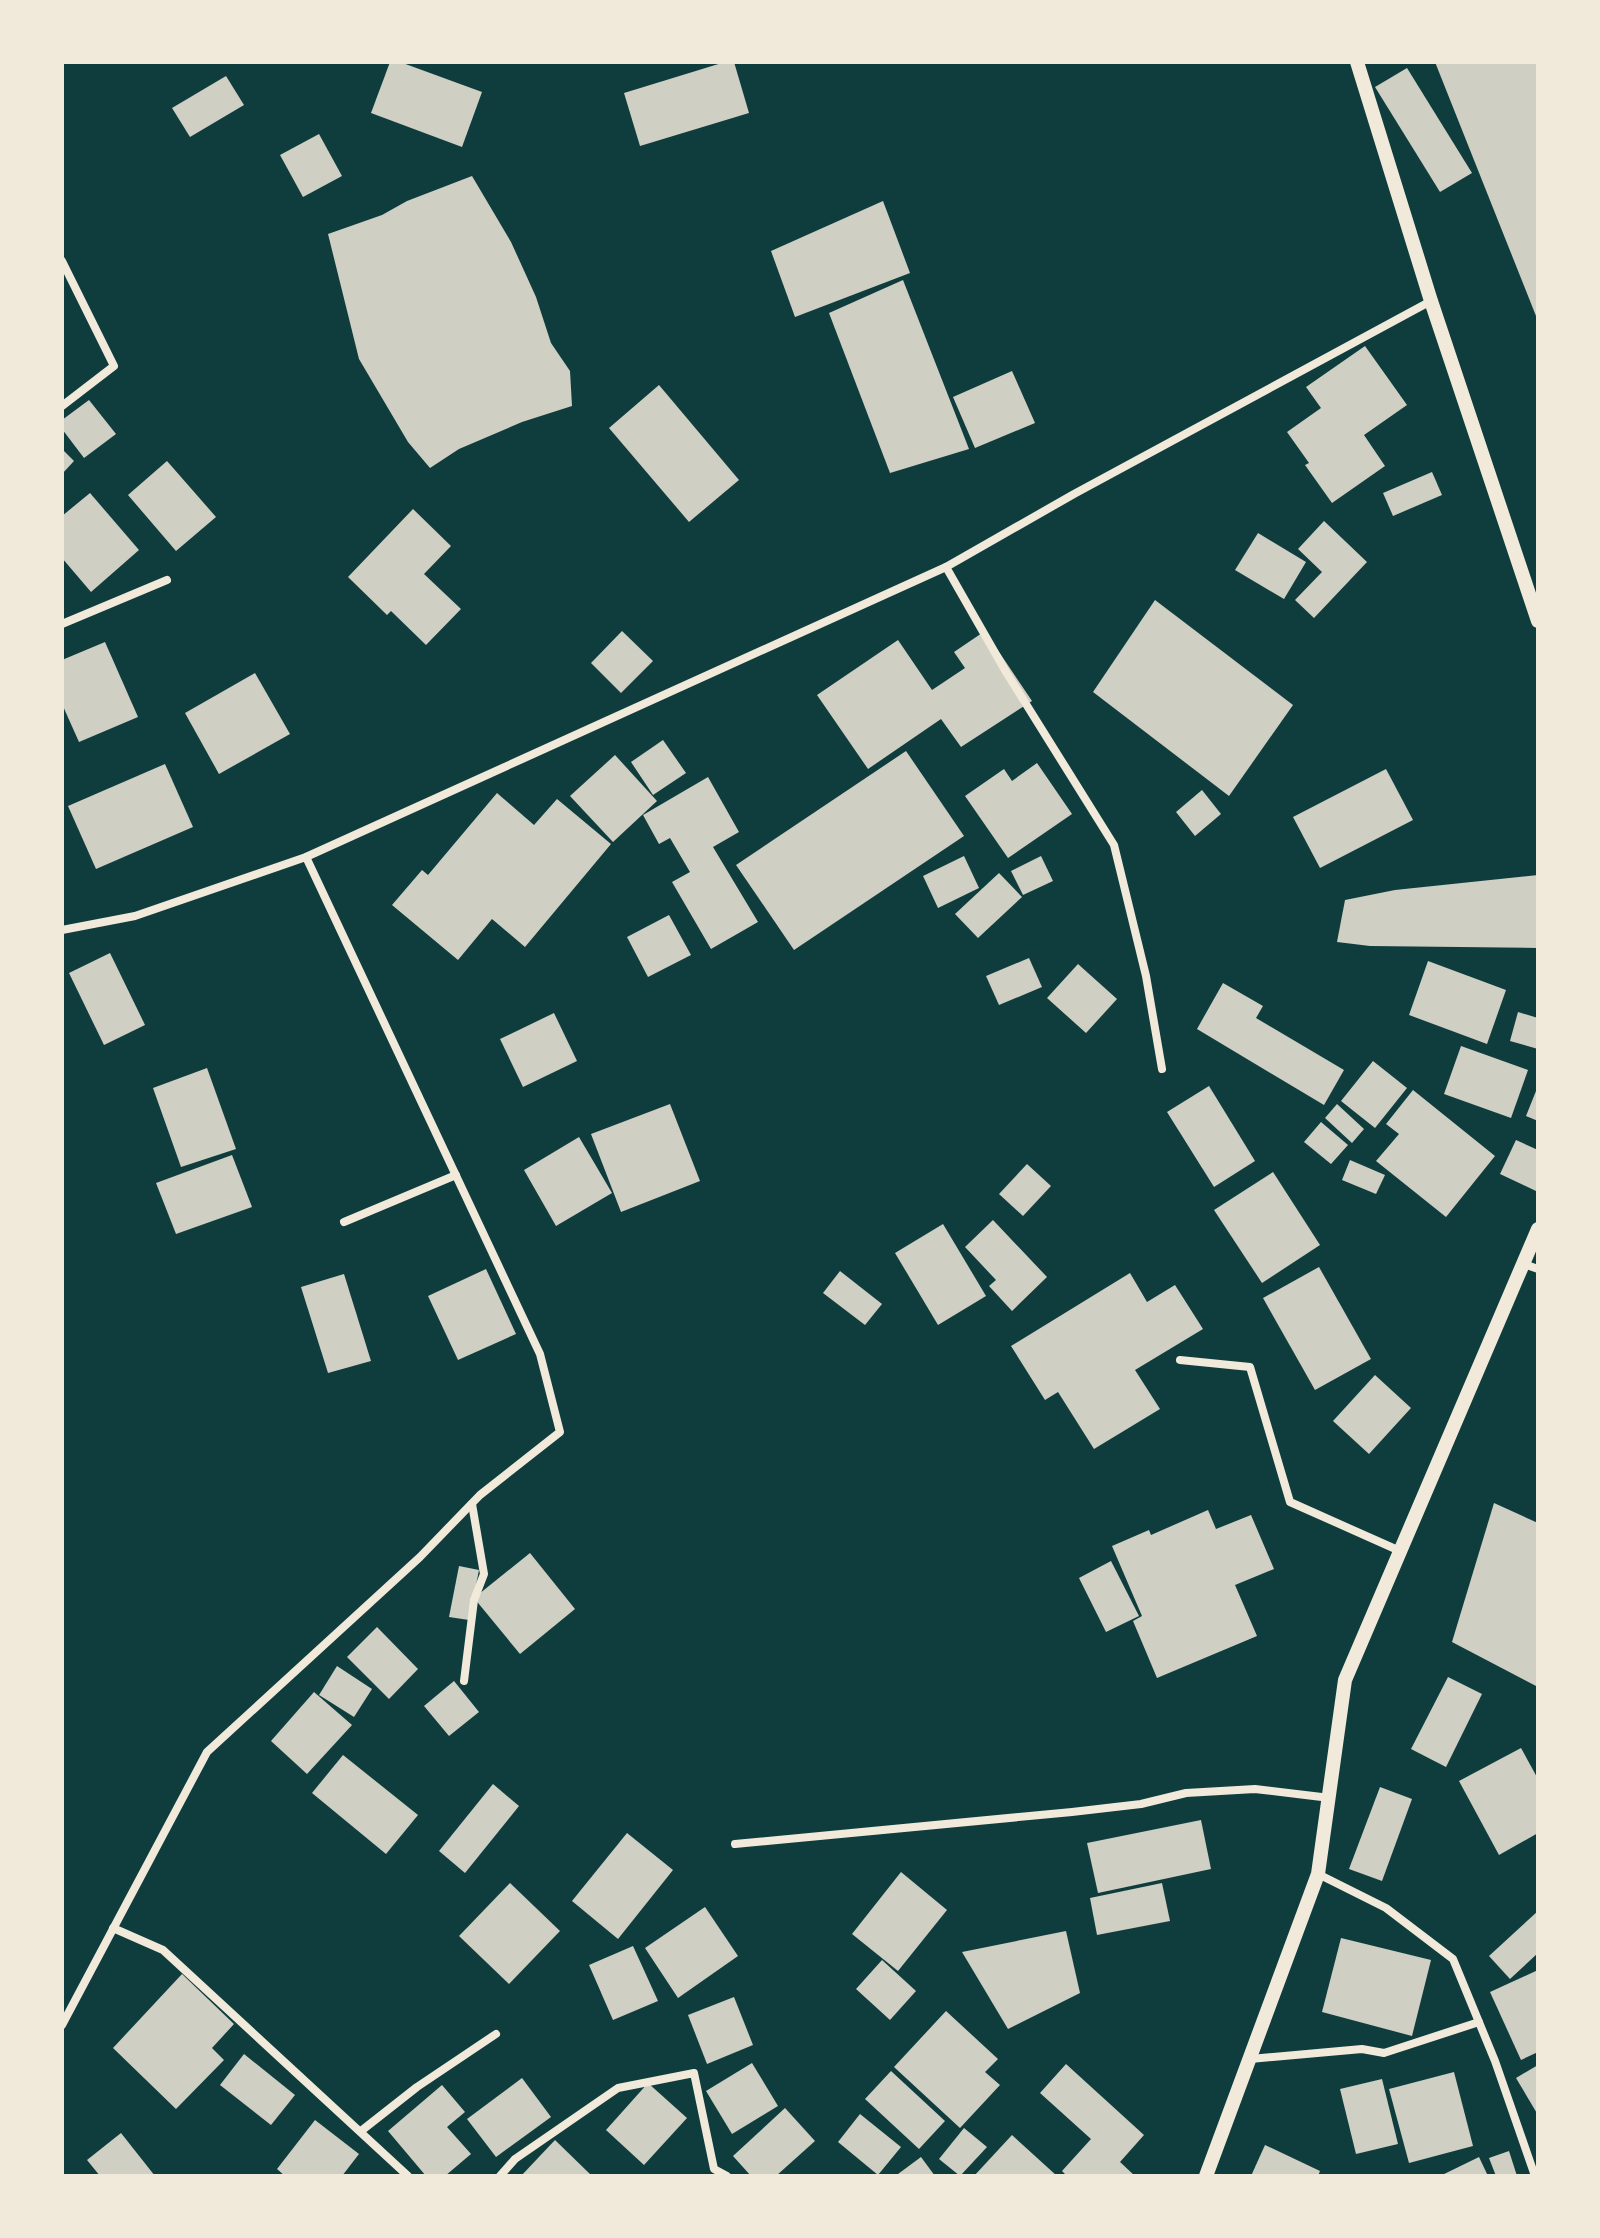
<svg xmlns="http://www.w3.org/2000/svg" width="1600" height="2238" viewBox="0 0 1600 2238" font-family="Inter,sans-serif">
<rect width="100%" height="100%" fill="#0f3d3e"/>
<g fill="#cfcfc3">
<path d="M390,62H400L482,92L462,147L371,113Z"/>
<path d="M725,62H734L749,113L640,146L624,93Z"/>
<path d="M1435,62H1538V321Z"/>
<path d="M1407,68L1472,173L1440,192L1375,87Z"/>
<path d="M226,76L244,105L190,137L172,108Z"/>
<path d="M319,134L342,176L303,197L280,155Z"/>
<path d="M472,176L511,242L536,297L551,343L570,371L572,406L522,422L459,449L430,468L408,442L359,359L328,234L382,215L407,201Z"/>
<path d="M883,201L910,273L795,317L771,251Z"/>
<path d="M903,280L969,449L890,473L829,313Z"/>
<path d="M1365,346L1407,405L1364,435L1385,466L1332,503L1305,465L1309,463L1287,432L1321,408L1306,387Z"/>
<path d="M1012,371L1035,423L975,448L953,397Z"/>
<path d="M659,385L739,480L689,522L609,428Z"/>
<path d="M89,400L116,434L84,458L62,429V420Z"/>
<path d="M62,449L74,461L62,474Z"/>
<path d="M167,461L216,517L176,551L128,495Z"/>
<path d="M1432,472L1442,495L1393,516L1383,493Z"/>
<path d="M90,493L139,550L91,592L62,558V516Z"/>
<path d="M413,509L451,546L424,574L461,609L426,645L391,611L387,615L348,577Z"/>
<path d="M1324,521L1367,562L1314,618L1295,600L1322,572L1298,549Z"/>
<path d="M1258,533L1306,562L1284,599L1235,570Z"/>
<path d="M1155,600L1293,705L1229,796L1093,692Z"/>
<path d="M622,631L653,661L621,693L591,663Z"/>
<path d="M985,631L1032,701L961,747L941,719L868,769L817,695L898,640L932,690L965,668L954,652Z"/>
<path d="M105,642L138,717L79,742L62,704V660Z"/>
<path d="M255,673L290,734L219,774L185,713Z"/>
<path d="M663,740L686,773L653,795L631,762Z"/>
<path d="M906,751L964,836L794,950L736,865Z"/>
<path d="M615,755L657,801L613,842L570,796Z"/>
<path d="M1037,763L1072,814L1008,858L965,796L1004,769L1012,781Z"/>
<path d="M165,764L193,827L96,869L68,806Z"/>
<path d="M1386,769L1413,820L1320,868L1293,817Z"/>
<path d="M708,777L739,832L713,847L758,922L711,949L672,882L690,872L670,838L659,844L643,815Z"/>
<path d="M1202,790L1221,814L1195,836L1176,812Z"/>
<path d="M497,793L534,825L557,799L611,844L525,947L492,919L458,960L392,905L422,870L428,875Z"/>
<path d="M964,856L979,888L938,908L923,876Z"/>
<path d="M1041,856L1053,881L1023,895L1011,871Z"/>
<path d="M999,873L1022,897L978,938L955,914Z"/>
<path d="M1538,875V948L1370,946L1337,942L1345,900L1395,890Z"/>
<path d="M669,915L691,955L648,977L627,937Z"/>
<path d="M110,953L145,1025L104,1045L69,973Z"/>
<path d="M1029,958L1042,987L999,1005L986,976Z"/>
<path d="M1428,961L1506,990L1487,1044L1409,1015Z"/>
<path d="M1078,964L1117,999L1086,1033L1047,998Z"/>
<path d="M1223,983L1263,1006L1256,1018L1344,1070L1324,1105L1197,1029Z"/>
<path d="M1518,1012L1538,1018V1049L1510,1041Z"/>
<path d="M554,1013L577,1061L523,1087L500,1039Z"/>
<path d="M1461,1046L1528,1070L1511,1118L1444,1094Z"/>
<path d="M1373,1061L1407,1088L1375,1128L1341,1101Z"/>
<path d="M207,1068L236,1149L181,1167L153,1088Z"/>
<path d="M1209,1086L1255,1161L1214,1187L1167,1112Z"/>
<path d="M1538,1086V1121L1526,1116Z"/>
<path d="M1413,1090L1495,1156L1446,1217L1376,1161L1399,1134L1386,1124Z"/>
<path d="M670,1104L700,1181L621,1212L591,1134Z"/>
<path d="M1337,1104L1364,1129L1352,1143L1325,1118Z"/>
<path d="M1321,1122L1348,1145L1331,1164L1304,1142Z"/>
<path d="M579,1137L612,1193L556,1226L524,1170Z"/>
<path d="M1516,1140L1538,1150L1536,1191L1500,1174Z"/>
<path d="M232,1155L252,1207L176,1234L156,1183Z"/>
<path d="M1350,1160L1385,1175L1376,1194L1342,1180Z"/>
<path d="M1027,1164L1051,1186L1023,1216L999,1194Z"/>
<path d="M1273,1172L1320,1245L1262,1283L1214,1210Z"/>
<path d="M993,1220L1047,1277L1012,1311L989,1286L996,1280L965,1247Z"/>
<path d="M943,1224L986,1296L938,1325L895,1253Z"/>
<path d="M1319,1267L1371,1359L1315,1390L1263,1298Z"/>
<path d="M486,1269L516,1334L458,1360L428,1296Z"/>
<path d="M840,1271L882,1304L865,1325L823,1293Z"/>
<path d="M1130,1273L1147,1302L1175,1285L1203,1329L1135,1370L1160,1409L1094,1449L1058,1392L1045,1400L1011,1346Z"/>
<path d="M344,1274L371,1361L328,1373L301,1287Z"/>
<path d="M1375,1375L1411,1408L1369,1454L1333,1421Z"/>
<path d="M1494,1503L1538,1523V1687L1452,1642Z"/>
<path d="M1208,1510L1216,1529L1251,1515L1274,1569L1235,1585L1257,1636L1157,1678L1133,1621L1142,1616L1112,1546L1149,1530L1151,1535Z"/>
<path d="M530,1553L575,1609L520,1654L474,1598Z"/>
<path d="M1111,1561L1139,1616L1106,1632L1079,1578Z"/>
<path d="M459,1566L479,1570L469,1620L449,1617Z"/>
<path d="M377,1627L418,1669L389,1699L347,1657Z"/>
<path d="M337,1666L372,1689L354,1717L319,1695Z"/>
<path d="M1448,1677L1482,1694L1446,1767L1411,1749Z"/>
<path d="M454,1681L479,1712L449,1736L424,1706Z"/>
<path d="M314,1692L352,1725L307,1774L271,1741Z"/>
<path d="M1521,1748L1538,1779V1833L1499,1855L1459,1781Z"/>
<path d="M343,1755L418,1815L386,1854L312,1793Z"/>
<path d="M493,1784L519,1806L465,1873L439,1851Z"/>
<path d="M1380,1787L1412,1799L1382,1881L1349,1869Z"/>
<path d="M1201,1820L1211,1869L1098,1893L1087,1843Z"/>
<path d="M627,1833L673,1870L618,1939L572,1901Z"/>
<path d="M901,1872L947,1910L898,1971L852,1934Z"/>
<path d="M510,1883L560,1931L509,1984L459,1936Z"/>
<path d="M1162,1883L1170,1921L1097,1935L1090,1898Z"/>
<path d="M705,1907L738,1956L678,1998L645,1948Z"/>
<path d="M1538,1911V1953L1510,1979L1489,1956Z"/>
<path d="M1066,1931L1080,1993L1008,2029L962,1952Z"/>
<path d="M1341,1938L1431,1960L1412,2036L1322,2012Z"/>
<path d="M633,1946L658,2001L613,2020L589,1965Z"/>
<path d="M882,1960L916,1991L890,2020L856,1989Z"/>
<path d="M1538,1970V2052L1521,2060L1490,1992Z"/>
<path d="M182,1974L234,2024L212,2048L224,2060L176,2109L113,2048Z"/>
<path d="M734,1997L753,2045L707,2064L688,2015Z"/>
<path d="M946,2011L998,2059L985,2072L1000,2085L960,2128L894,2067Z"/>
<path d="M244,2054L295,2095L271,2125L220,2085Z"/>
<path d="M752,2063L778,2106L732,2134L706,2091Z"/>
<path d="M1066,2064L1144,2135L1120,2162L1135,2176H1067L1062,2171L1091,2139L1040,2093Z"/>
<path d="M1538,2065V2115L1516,2078Z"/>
<path d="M891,2071L945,2121L919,2149L865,2099Z"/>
<path d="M1454,2072L1473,2146L1409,2163L1389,2089Z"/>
<path d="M522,2078L551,2117L496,2157L467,2119Z"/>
<path d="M1382,2079L1398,2144L1356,2154L1340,2089Z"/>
<path d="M648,2083L687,2118L644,2165L606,2130Z"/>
<path d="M442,2085L465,2112L447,2127L471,2154L445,2176H426L388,2131Z"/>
<path d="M785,2108L815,2141L776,2176H751L733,2156Z"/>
<path d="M860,2114L901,2147L878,2175L838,2142Z"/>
<path d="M315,2120L359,2154L342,2176H285L277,2169Z"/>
<path d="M964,2128L987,2147L960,2176L939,2159Z"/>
<path d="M121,2133L155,2176H100L87,2160Z"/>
<path d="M1012,2135L1057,2176H974Z"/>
<path d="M555,2140L592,2176H521Z"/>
<path d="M1265,2145L1320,2171L1318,2176H1251Z"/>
<path d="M1509,2151L1517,2176H1496L1489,2158Z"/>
<path d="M921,2157L935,2176H899L898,2174Z"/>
<path d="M1479,2157L1488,2176H1440Z"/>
</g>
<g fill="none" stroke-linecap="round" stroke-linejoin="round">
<g stroke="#f1e9da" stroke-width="8">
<path d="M62,261L114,366L62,406"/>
<path d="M946,567L1006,672L1114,845L1146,976L1162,1069"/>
<path d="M62,624L167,580"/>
<path d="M62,930L135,916L306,857L946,567L1074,494L1431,301"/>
<path d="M344,1222L456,1175"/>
<path d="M1524,1264L1538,1269"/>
<path d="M1180,1360L1250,1367L1290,1502L1400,1551"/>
<path d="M464,1681L474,1600L484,1574L472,1504"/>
<path d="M735,1844L1072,1812L1141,1804L1186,1793L1255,1789L1330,1798"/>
<path d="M1318,1874L1386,1908L1453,1959L1495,2061L1535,2176"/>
<path d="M113,1928L163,1950L408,2176"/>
<path d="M62,2025L207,1752L420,1557L480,1495L560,1432L540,1354L306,857"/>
<path d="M1250,2059L1362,2049L1384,2053L1479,2022"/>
<path d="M361,2131L417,2087L496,2034"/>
<path d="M500,2176L515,2159L618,2088L694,2073L714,2169L727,2176"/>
</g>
<g stroke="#f1e9da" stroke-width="14">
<path d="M1357,62L1431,301L1538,621"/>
<path d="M1206,2176L1318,1874L1345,1680L1538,1229"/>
</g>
</g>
<rect width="1600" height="2238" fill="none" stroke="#f1e9da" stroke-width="128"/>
</svg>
